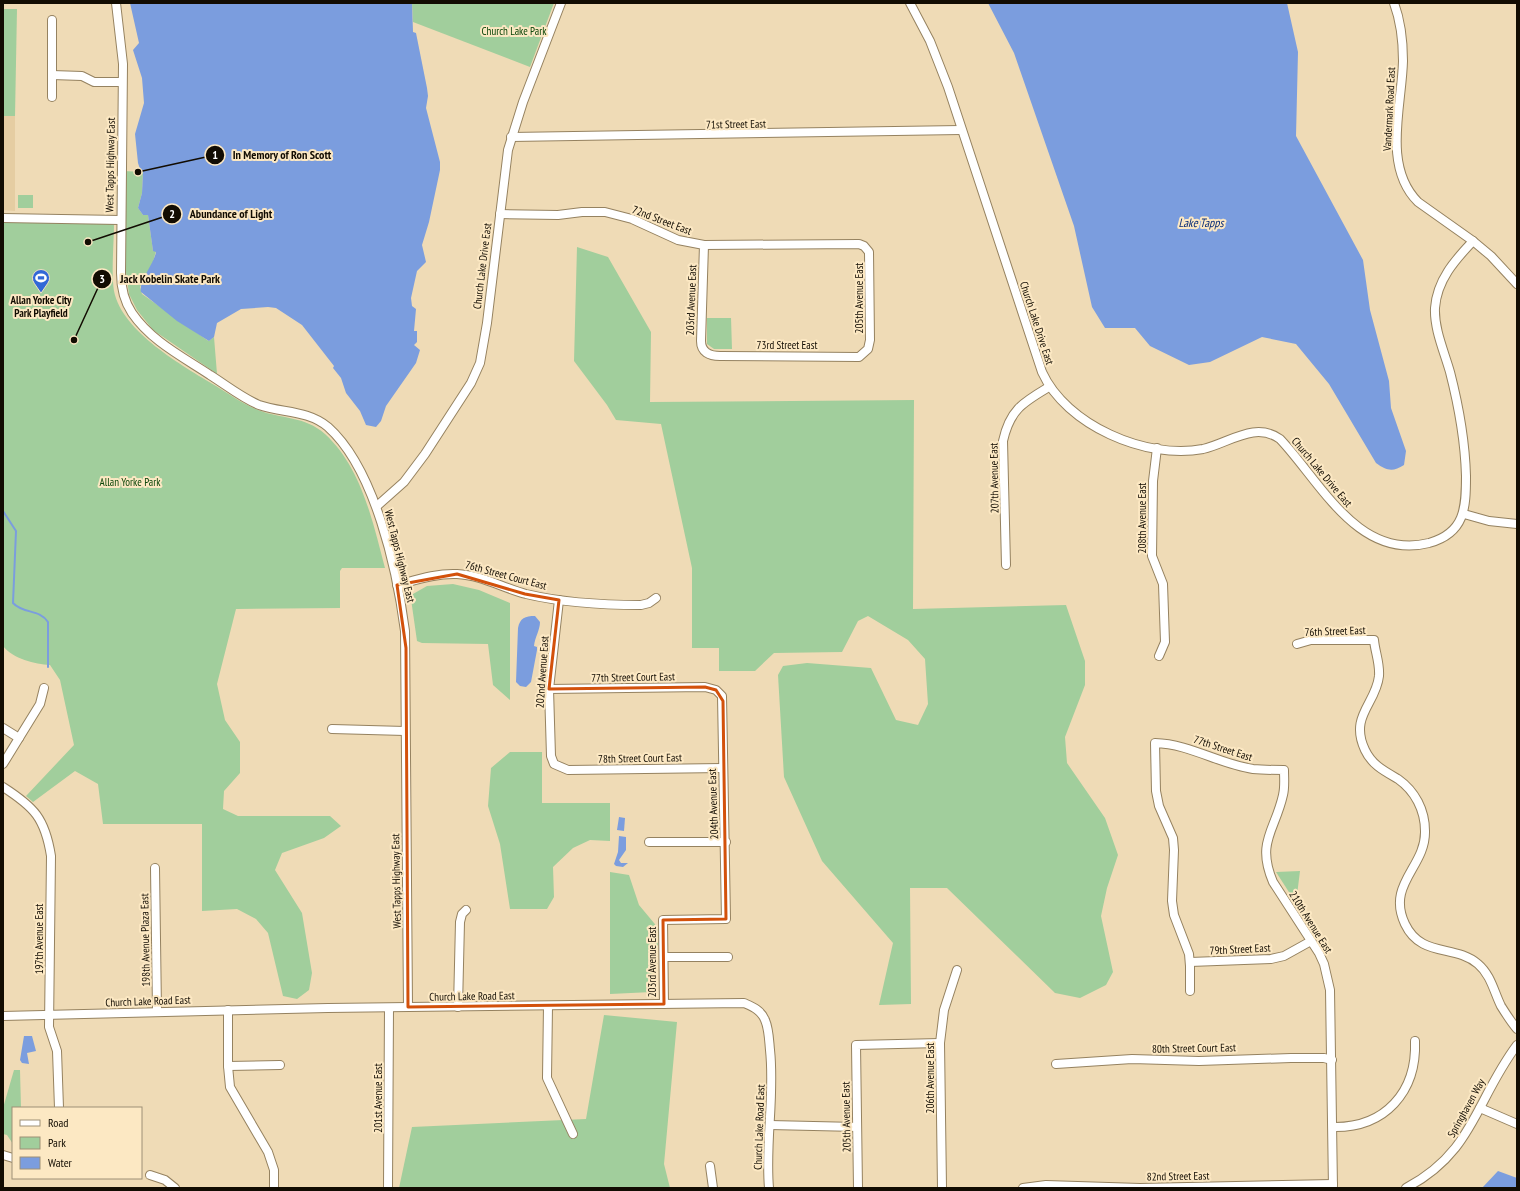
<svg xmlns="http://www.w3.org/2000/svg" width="1520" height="1191" viewBox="0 0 1520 1191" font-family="'PT Sans Narrow',sans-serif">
<rect width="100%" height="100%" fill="#efdbb6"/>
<path fill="#e5cda2" d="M3,116H15V211L3,210Z"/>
<g fill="#a1ce9c">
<path d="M412,3H554L530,67L413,22Z"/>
<path d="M3,9H17L15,116H3Z"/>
<path d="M124,171L143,172L142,193L138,208L143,215H148L153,251H156L153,262L140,287L142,294L207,340L209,341L214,337L217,374L153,330L137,310L129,294L125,265Z"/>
<rect x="18" y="195" width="15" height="13"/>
<path d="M3,222L114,224C114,243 111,273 114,291C122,332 183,366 216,386C229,394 243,404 258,410C281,419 305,416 325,434C362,468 373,523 385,568H342L340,571V608L236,609L217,684L225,720L240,742V773L224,791L223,809L238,816H330L341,826L324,838L282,853L275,870L302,913L312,973L309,990L297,999L283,996L268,933L256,919L237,909L202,911V824H103L98,784L75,771L33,802L26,796L74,745L60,680L50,665C35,664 13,659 3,646Z"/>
<path d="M577,247L608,257L651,332L650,402L914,400L913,609L1066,605L1085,661V685L1065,737L1067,763L1105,818L1118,855L1107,888L1101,916L1113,972L1106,985L1080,998L1055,993L947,888H910L911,1004L879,1005L893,943L822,861L784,777L778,675L783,666L807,663L871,668L896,720L918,725L928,704L925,659L908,640L868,616L858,621L842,652L774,653L755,671H719V648H692V568L661,424L616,420L607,405L574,361Z"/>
<path d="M707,318H731L732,349H714L707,344Z"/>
<path d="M453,584L479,590L510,603V700L493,685L488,644L422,643L417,641L411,599L413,594L427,586Z"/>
<path d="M510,752H542V803H610V841L590,840L573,848L553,867L554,897L547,909H510L500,844L488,806L491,768Z"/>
<path d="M1300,871L1296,903L1276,872Z"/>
<path d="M610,872L629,875L639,905L659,929L656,989L652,992L610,994Z"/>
<path d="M604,1015L677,1022L664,1164L670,1188H399L412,1127L586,1119Z"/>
<path d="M14,1070H20L21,1108H13V1144L7,1135L3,1134V1108Z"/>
</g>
<g fill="#7b9dde">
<path d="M130,3H412L413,32L416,33L427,88L428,96L426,108L440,162V170L429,222L422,245L426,262L417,271L411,298L412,306L416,309L414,331H417V342L414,345L420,350L416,363L386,406L381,421L376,427L366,425L360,411L346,393L341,378L333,368L334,366L302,325L276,308L268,307L241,309L217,323L214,337L209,341L177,321L141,292C138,282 154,264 156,252L153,251L148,215H143L138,208L142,193L143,172H141L138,163L135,134L144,103L142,78L133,50L139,43Z"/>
<path d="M988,3H1287L1298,52L1296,136L1363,260L1370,310L1389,381L1391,408L1406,451L1404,465C1393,472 1387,471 1376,463L1329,384L1296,344L1262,337L1210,362L1189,365L1150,346L1135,328H1105L1092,307L1074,226L1014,53Z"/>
<path d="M535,616L540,622C540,630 535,637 534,646L537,647V650L531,682L526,687L520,686L516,682L518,628C520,618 525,616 535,616Z"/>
<path d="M619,817L625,818L624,831L617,830Z"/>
<path d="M619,836L626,837V850L619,860L621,863H628L623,867L616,866L614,864L618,852Z"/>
<path d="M24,1036H32L36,1051L27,1053L29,1064L22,1063L20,1060Z"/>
<path d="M1498,1171L1517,1178V1188H1482Z"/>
</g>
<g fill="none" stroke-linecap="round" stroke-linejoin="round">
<path stroke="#7b9dde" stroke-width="2" d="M3,511L16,531L13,603C23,614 40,609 48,622V667"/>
<defs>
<g id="minor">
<path d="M116,3L123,64L121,273C121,288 124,301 132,313C151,341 183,357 210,375C226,385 242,398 259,405C282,413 308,410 328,427C375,469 397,570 405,631L408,1007"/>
<path d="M910,3L930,41L948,87L1042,372C1066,425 1146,460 1203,449C1229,443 1255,421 1280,439C1320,481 1358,561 1429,543C1465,533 1466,508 1466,476C1465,440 1459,407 1450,372C1444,351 1434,329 1435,308C1437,280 1455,260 1473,241"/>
<path d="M1394,3C1401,22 1403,41 1403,61C1402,106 1382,166 1418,202L1473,241L1491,256L1517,284"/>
<path d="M52,75L82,76L94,82H122"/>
<path d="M52,97V20"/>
<path d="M511,137L961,130"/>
<path d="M500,214L558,215L582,212H605L632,219L678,240L704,245L859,244L864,246L869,252L870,340L868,349L859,357L720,356C709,356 701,352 701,341L704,245"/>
<path d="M3,218L120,220"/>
<path d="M1157,448L1153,481L1152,556L1163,584L1165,642L1159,656"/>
<path d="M377,506L404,482L425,454L471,383L480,363L487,323L508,150L523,102L561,3"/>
<path d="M1464,514L1489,521L1517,524"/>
<path d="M1006,565L1003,441C1010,409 1024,402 1049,387"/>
<path d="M397,585C416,580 437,573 457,574C481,575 503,588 526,594C564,603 603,605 641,605L649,603L656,598"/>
<path d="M559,600L549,689L551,756L554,764L568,770L723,768"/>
<path d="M1297,644L1311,640H1374C1375,652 1380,663 1379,676C1376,704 1349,716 1365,750C1372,765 1384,771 1398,779C1415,791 1425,810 1425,831C1426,867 1386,884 1405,924C1421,958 1455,944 1478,964C1491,975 1494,992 1501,1006C1506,1014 1511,1022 1517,1029"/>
<path d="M549,689L705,687L716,690L722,696L726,919L663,920L664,1004"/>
<path d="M3,728L19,738"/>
<path d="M332,729L405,731"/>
<path d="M3,764L40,704L44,688"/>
<path d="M3,787C34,807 45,818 51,856L49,1027L57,1051L59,1108"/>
<path d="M649,842H726"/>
<path d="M155,868L157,1011"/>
<path d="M664,957H728"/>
<path d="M1190,962L1271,959L1284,956L1311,941"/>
<path d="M1190,991V966L1189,954L1174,915L1172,901L1174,850L1173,838L1159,806L1156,791L1155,743C1190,744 1219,764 1253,769C1263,770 1274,770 1284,770C1284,778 1285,787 1283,795C1275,831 1256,842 1273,882L1319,953L1324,964L1330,990L1333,1188"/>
<path d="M548,1006L547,1078L573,1134"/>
<path d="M458,1007L460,922L462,914L466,910"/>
<path d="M228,1010V1066L230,1087L268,1152L274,1170V1188"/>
<path d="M3,1016L328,1008L744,1003C753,1007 761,1010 765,1020C769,1029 769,1040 770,1050C775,1096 765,1142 769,1188"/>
<path d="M1056,1064L1132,1059L1199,1061L1291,1058H1324L1332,1060"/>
<path d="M228,1066L280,1065"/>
<path d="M1480,1108L1517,1124"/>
<path d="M770,1125L857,1127"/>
<path d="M1333,1127C1385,1128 1417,1092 1415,1041"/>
<path d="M3,1155L13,1158"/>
<path d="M710,1166L713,1188"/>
<path d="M150,1175L165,1180L175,1188"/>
<path d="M388,1188L389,1008"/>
<path d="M858,1188L856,1045L940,1043"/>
<path d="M942,1188L940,1043L944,1010L957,970"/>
<path d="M1023,1188L1046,1185L1140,1188L1333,1184"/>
<path d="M1406,1188C1474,1152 1475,1101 1517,1045"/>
</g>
</defs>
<use href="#minor" stroke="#958260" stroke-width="10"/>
<use href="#minor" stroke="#fff" stroke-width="8"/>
</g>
<path fill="none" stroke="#d3510b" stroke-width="3" stroke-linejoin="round" d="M457,574L525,594L559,600L549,689L705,687L716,690L723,701L726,919L663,920L664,1004L408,1007L406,648L397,585Z"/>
<defs>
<symbol id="stadium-pin" viewBox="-11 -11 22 30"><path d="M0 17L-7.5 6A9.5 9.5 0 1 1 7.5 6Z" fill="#3268d7" stroke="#fce8c3"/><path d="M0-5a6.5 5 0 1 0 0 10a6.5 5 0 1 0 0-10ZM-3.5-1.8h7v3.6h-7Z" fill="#fff"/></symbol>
</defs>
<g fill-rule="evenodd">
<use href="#stadium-pin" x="31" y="268" width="20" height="27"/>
</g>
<g text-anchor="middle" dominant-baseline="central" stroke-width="4" stroke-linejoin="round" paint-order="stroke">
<g font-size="11" fill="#084407" stroke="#fce8c3">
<text x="514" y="31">Church Lake Park</text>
<text x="130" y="482">Allan Yorke Park</text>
</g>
<g font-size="11" fill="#120c02" stroke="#fce8c3">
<text transform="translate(1389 109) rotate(-87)">Vandermark Road East</text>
<text transform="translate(736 124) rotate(-1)">71st Street East</text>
<text transform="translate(110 165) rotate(-89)">West Tapps Highway East</text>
<text transform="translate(662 220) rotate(21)">72nd Street East</text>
<text transform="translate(482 266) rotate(-83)">Church Lake Drive East</text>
<text transform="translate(859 298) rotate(-90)">205th Avenue East</text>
<text transform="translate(691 300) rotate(-88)">203rd Avenue East</text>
<text transform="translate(1037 323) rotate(72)">Church Lake Drive East</text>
<text x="787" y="345">73rd Street East</text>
<text transform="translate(1322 472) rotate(50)">Church Lake Drive East</text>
<text transform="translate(994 478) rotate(-91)">207th Avenue East</text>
<text transform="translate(1142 518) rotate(-90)">208th Avenue East</text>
<text transform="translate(400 556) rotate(76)">West Tapps Highway East</text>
<text transform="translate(506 575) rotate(15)">76th Street Court East</text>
<text transform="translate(1335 631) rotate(-2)">76th Street East</text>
<text transform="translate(542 672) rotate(-86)">202nd Avenue East</text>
<text transform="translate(633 677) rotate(-1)">77th Street Court East</text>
<text transform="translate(1223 748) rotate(18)">77th Street East</text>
<text transform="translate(640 758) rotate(-1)">78th Street Court East</text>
<text transform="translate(713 804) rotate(-92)">204th Avenue East</text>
<text transform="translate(396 881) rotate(-91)">West Tapps Highway East</text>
<text transform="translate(1311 922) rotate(58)">210th Avenue East</text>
<text transform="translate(39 939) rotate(-90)">197th Avenue East</text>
<text transform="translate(145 940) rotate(-91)">198th Avenue Plaza East</text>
<text transform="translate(1240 949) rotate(-3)">79th Street East</text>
<text transform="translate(652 962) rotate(-90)">203rd Avenue East</text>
<text transform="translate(472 996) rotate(-1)">Church Lake Road East</text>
<text transform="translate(148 1001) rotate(-2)">Church Lake Road East</text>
<text transform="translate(1194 1048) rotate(-1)">80th Street Court East</text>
<text transform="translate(930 1078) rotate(-90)">206th Avenue East</text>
<text transform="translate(378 1098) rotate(-90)">201st Avenue East</text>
<text transform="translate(1466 1108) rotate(-61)">Springhaven Way</text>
<text transform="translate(846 1117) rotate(-91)">205th Avenue East</text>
<text transform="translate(759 1127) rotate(-88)">Church Lake Road East</text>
<text transform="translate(1178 1176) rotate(-1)">82nd Street East</text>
</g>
<g font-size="11" font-weight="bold" fill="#120c02" stroke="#fce8c3">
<text x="41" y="300">Allan Yorke City<tspan x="41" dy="13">Park Playfield</tspan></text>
</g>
<g font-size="12" font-style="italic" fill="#0b2e78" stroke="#fce8c3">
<text x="1201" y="222">Lake Tapps</text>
</g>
</g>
<path fill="none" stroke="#120c02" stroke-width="1.5" d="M138 172L215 155M88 242L172 214M74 340L102 279"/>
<g fill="#120c02" stroke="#fce8c3" stroke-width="1.5">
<circle cx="138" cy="172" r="4"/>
<circle cx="88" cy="242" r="4"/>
<circle cx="74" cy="340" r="4"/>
<circle cx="215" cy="155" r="10"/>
<circle cx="172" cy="214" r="10"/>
<circle cx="102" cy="279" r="10"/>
</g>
<g font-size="12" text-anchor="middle" font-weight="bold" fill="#fff">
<text x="215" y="159">1</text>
<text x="172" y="218">2</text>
<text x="102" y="283">3</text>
</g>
<g font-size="12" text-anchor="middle" font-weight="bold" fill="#120c02" stroke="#fce8c3" stroke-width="4" stroke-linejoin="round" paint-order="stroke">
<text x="282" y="159">In Memory of Ron Scott</text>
<text x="231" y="218">Abundance of Light</text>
<text x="170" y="283">Jack Kobelin Skate Park</text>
</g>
<rect width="1520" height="1191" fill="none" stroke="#120c02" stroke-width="8"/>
<rect x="12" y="1107" width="130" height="72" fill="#fce8c3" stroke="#9e9076"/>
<rect x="20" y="1120" width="20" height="6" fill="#ffffff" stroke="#9e9076"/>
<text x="48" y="1127" font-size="12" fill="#120c02">Road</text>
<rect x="20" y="1137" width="20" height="12" fill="#a1ce9c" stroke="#9e9076"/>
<text x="48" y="1147" font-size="12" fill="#120c02">Park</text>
<rect x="20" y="1157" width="20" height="12" fill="#7b9dde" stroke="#9e9076"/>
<text x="48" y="1167" font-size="12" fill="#120c02">Water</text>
</svg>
